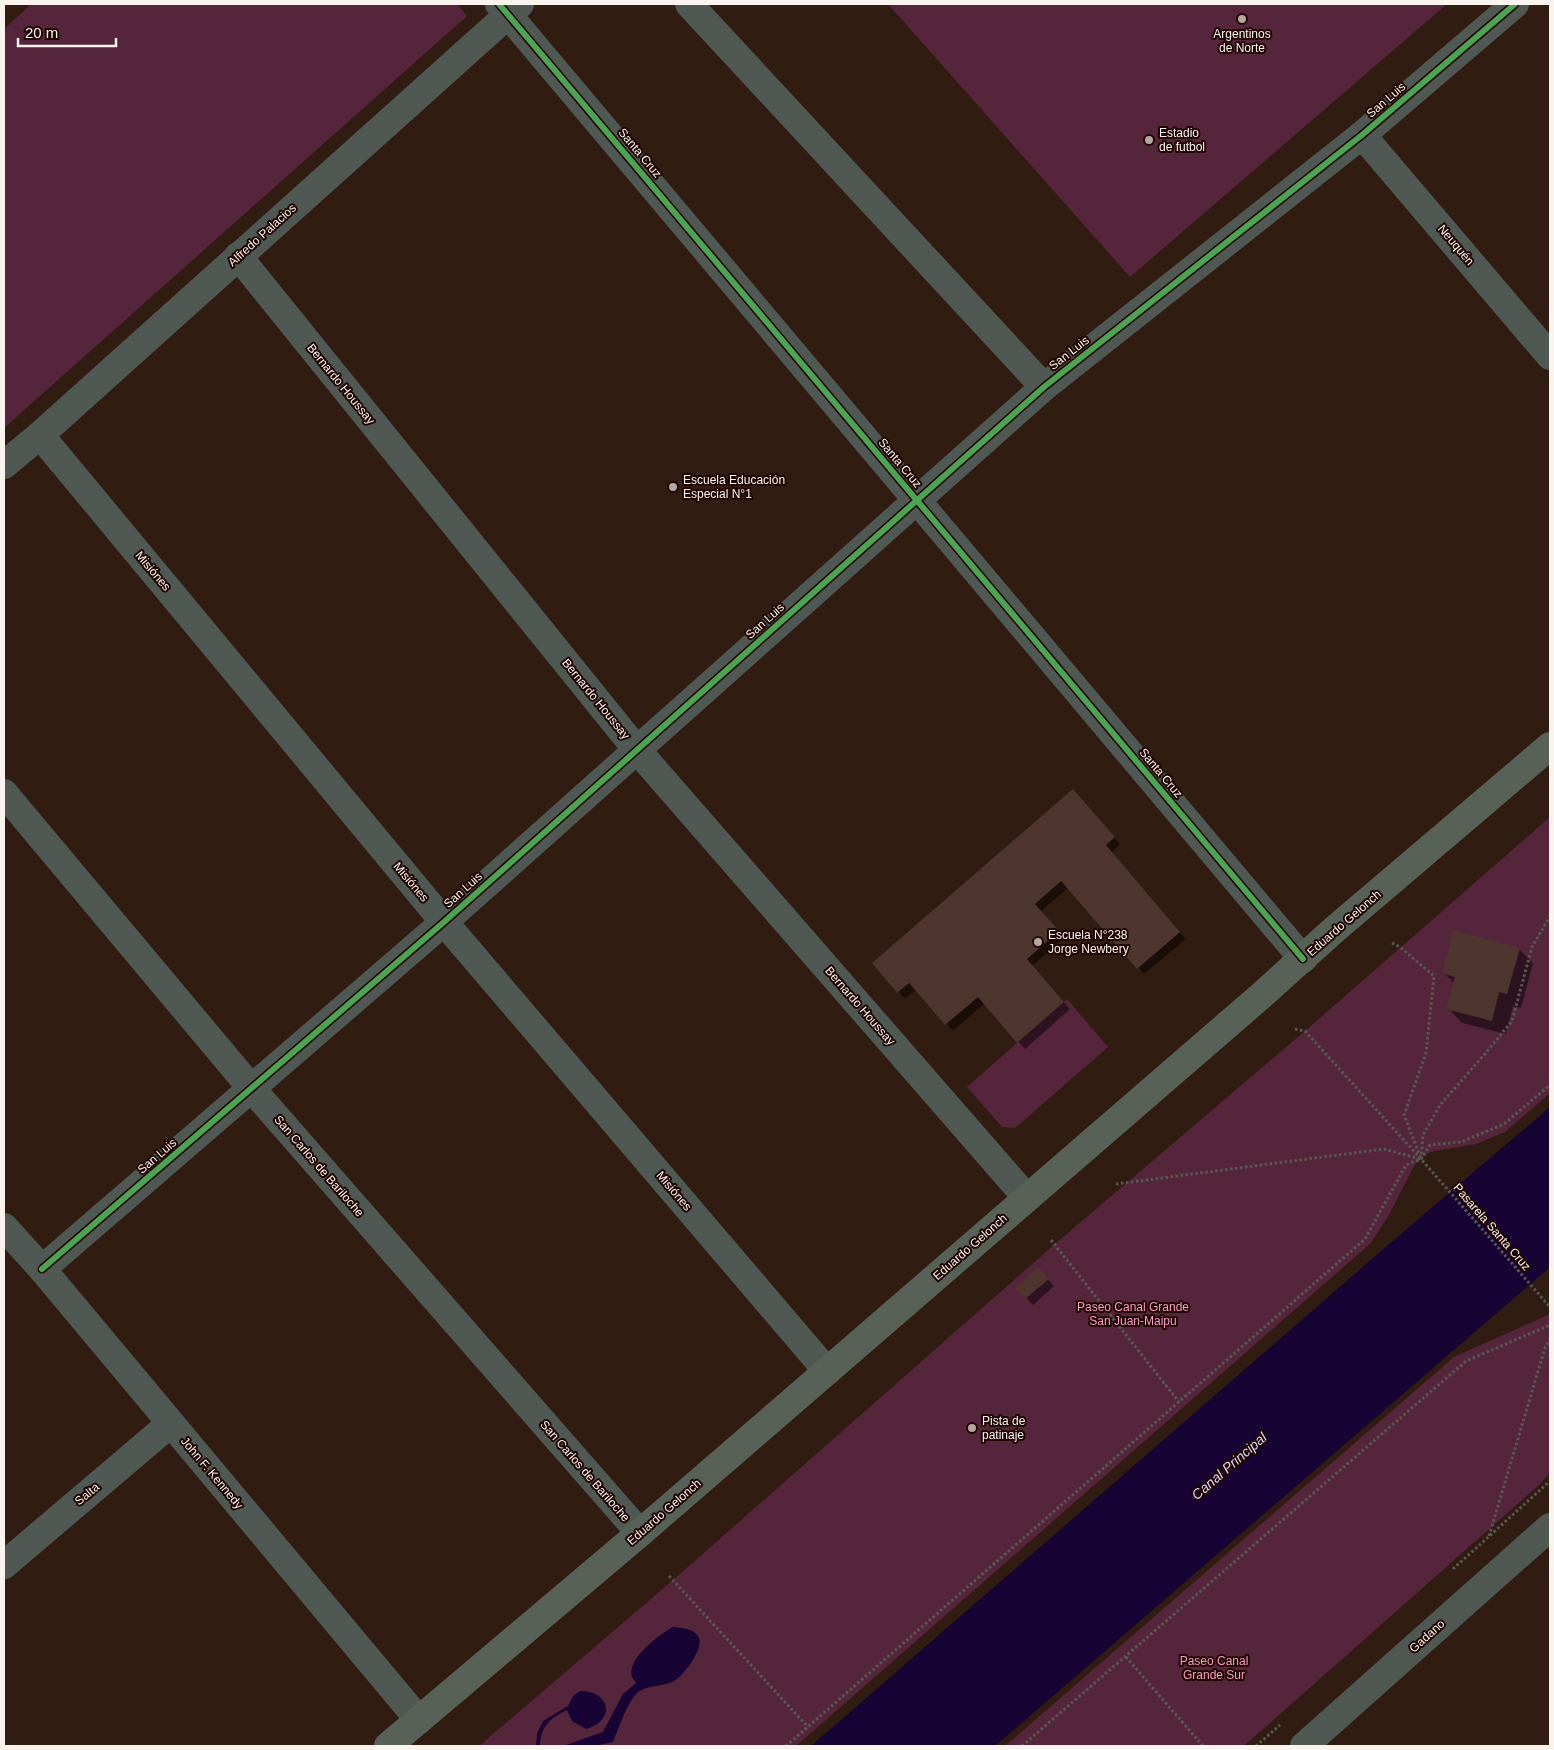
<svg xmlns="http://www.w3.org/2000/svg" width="1554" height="1750" viewBox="0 0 1554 1750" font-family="Arial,sans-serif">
<rect width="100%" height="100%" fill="#301c10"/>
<g fill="#55253b">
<path d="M31,4H457L467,16L4,428V29Z"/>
<path d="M888,4H1447L1130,277Z"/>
<path d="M1550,817V1093L1505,1132L1476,1144L1430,1152L1415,1164L1390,1213L1371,1243L796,1746H479L673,1580L1055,1244L1305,1031Z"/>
<path d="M1067,999L1108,1047L1015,1128L1002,1127L967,1087Z"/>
<path d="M1550,1314V1473L1539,1485L1244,1746H1005L1454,1357Z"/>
</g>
<g fill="#170434">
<path d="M1550,1107V1267L995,1746H811L1387,1246Z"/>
<path d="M673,1627C682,1628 692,1628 698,1636C706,1647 683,1676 674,1681C662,1687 646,1685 637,1693C627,1703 619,1728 613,1742L594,1746H563L603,1732L623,1694L636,1683C635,1681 633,1679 632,1677C626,1659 660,1634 673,1627Z"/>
<path d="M580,1691C611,1691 616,1721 586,1729L572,1721L567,1710C549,1719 541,1726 540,1746H536L537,1734L543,1721L568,1706L573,1696Z"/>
</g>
<g fill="#0007">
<path d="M1080,797L1120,844L1111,853L1186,939L1144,974L1069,887L1041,911L1064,938L1032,966L1070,1009L1025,1049L985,1003L953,1031L916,989L905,999L873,964Z"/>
<path d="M1519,949L1533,963L1521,1008L1513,1006L1506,1034L1462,1023L1448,1008L1454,983L1444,973Z"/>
<path d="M1045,1276L1054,1286L1033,1305L1017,1288Z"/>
</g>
<g fill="#4e362f">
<path d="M1073,789L1115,837L1106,845L1180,932L1137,969L1061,881L1035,904L1059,931L1027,959L1064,1002L1017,1043L978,997L945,1025L909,983L897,993L872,963Z"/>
<path d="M1453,930L1520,948L1507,994L1499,992L1492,1021L1446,1009L1455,977L1442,973Z"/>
<path d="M1038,1267L1049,1279L1025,1299L1015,1288Z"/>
</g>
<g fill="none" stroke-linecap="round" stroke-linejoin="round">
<g stroke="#595953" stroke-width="3" stroke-dasharray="2.5 2.5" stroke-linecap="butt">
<path d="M1392,943L1400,947L1434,976L1426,1053L1404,1115L1420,1156"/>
<path d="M1295,1029L1305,1031L1421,1159L1550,1307"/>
<path d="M1421,1159L1423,1135L1440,1105L1484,1055L1512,1021L1532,947L1550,916"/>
<path d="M1116,1184L1384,1149L1420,1159"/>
<path d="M1051,1240L1179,1402"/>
<path d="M1489,1536L1545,1348L1550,1339"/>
<path d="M1453,1569L1550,1481"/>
<path d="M669,1576L808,1727"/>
<path d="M1126,1657L1203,1746"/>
<path d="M786,1746L1365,1239L1406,1165L1421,1159L1430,1145L1461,1142L1504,1124L1550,1085"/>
<path d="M1022,1746L1466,1361L1550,1325"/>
<path d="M1256,1746L1280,1725"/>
</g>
<g stroke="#4f5852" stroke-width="28">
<path d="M499,4L1303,959"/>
<path d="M689,4L1044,387"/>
<path d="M1362,135L1550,356"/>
<path d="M238,256L637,750L1027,1198"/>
<path d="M40,435L444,922L827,1371"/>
<path d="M4,465L40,435L520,4"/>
<path d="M4,793L252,1089L640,1533"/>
<path d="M4,1227L42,1269L419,1720"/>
<path d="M42,1269L444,922L1044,387L1362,135L1515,4"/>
<path d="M4,1565L170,1424"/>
<path d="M1304,1746L1550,1527"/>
</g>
<path stroke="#586158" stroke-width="28" d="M388,1746L640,1533L1263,994L1335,929L1550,746"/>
<defs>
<g id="cycleway">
<path d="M499,4L1303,959"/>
<path d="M42,1269L444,922L1044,387L1362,135L1515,4"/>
</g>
</defs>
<use href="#cycleway" stroke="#1f0500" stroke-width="9"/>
<use href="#cycleway" stroke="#4ca352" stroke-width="6"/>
</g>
<g fill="#b4a8a0" stroke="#1f0500" stroke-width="2">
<circle cx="1242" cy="19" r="5"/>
<circle cx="1149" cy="140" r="5"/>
<circle cx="673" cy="487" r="5"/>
<circle cx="1038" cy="942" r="5"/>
<circle cx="972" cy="1428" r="5"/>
</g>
<g text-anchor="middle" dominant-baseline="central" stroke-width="4" stroke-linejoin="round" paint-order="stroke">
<g font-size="12" fill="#fbf3ee" stroke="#1f0500" text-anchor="start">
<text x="1242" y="34" text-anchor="middle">Argentinos<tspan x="1242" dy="14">de Norte</tspan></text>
<text x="1159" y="133">Estadio<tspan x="1159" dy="14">de futbol</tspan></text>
<text x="683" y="480">Escuela Educación<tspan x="683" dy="14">Especial N°1</tspan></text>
<text x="1048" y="935">Escuela N°238<tspan x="1048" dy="14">Jorge Newbery</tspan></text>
<text x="982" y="1421">Pista de<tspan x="982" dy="14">patinaje</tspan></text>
</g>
<g font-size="12" fill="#fbf3ee" stroke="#1f0500">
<text transform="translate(1386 100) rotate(-41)">San Luis</text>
<text transform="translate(640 153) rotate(50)">Santa Cruz</text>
<text transform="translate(262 235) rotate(-42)">Alfredo Palacios</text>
<text transform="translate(1456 245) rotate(50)">Neuquén</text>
<text transform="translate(1069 353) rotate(-38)">San Luis</text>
<text transform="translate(341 384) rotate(51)">Bernardo Houssay</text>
<text transform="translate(900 463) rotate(50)">Santa Cruz</text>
<text transform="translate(153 571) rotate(50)">Misiónes</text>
<text transform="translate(765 621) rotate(-42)">San Luis</text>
<text transform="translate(596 699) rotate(51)">Bernardo Houssay</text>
<text transform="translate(1161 773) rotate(50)">Santa Cruz</text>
<text transform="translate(411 882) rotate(50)">Misiónes</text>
<text transform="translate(463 890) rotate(-42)">San Luis</text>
<text transform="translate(1344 923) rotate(-41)">Eduardo Gelonch</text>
<text transform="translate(860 1006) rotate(49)">Bernardo Houssay</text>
<text transform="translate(157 1156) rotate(-41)">San Luis</text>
<text transform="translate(319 1166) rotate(49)">San Carlos de Bariloche</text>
<text transform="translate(674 1191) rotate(50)">Misiónes</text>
<text transform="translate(1492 1227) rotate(49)">Pasarela Santa Cruz</text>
<text transform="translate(970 1247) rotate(-41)">Eduardo Gelonch</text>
<text transform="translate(585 1471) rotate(49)">San Carlos de Bariloche</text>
<text transform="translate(212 1473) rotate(50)">John F. Kennedy</text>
<text transform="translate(87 1494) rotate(-40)">Salta</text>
<text transform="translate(664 1512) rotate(-41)">Eduardo Gelonch</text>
<text transform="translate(1427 1636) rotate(-42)">Gadano</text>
</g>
<g font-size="12" fill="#fb9dcb" stroke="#1f0500">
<text x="1133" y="1307">Paseo Canal Grande<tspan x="1133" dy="14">San Juan-Maipu</tspan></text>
<text x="1214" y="1661">Paseo Canal<tspan x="1214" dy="14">Grande Sur</tspan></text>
</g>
<g font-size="14" font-style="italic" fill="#dad7fb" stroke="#1f0500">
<text transform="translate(1229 1466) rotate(-41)">Canal Principal</text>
</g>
</g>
<rect width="1554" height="1750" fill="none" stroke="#fbf3ee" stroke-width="10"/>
<path d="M18 38v8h98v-8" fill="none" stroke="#fbf3ee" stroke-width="2.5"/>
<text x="25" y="38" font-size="15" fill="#fbf3ee" stroke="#1f0500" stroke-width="4" paint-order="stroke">20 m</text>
</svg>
